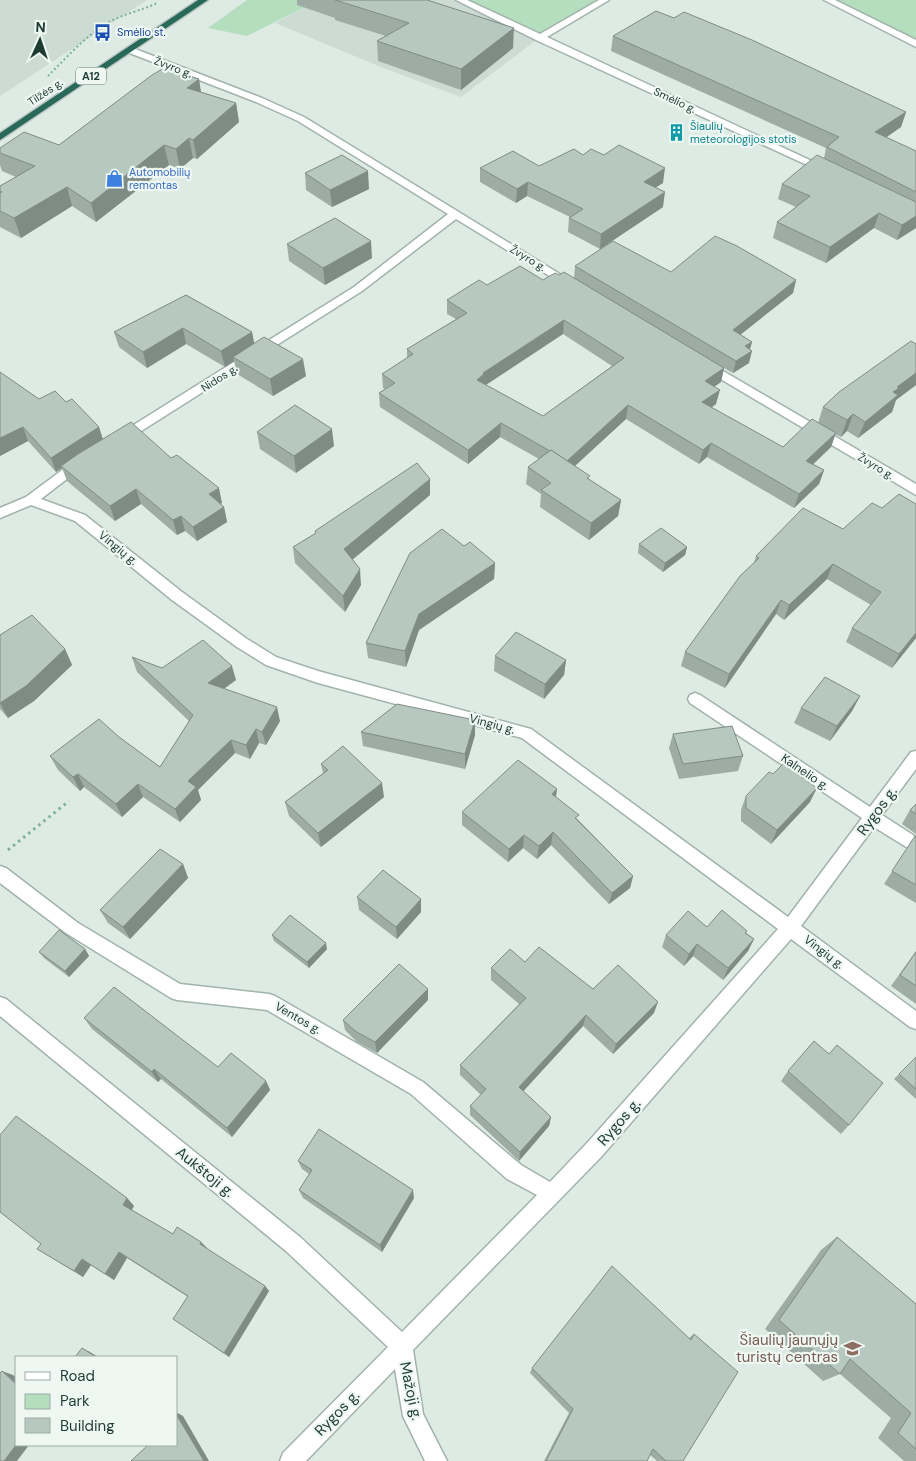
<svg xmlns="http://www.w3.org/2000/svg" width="916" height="1461" viewBox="0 0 916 1461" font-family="'DM Sans',sans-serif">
<rect width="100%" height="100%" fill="#deebe4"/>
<g fill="#ccdbd3">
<path d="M0,0H147L0,96Z"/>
<path d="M319,0H460L539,38L461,97L381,67L275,23Z"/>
</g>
<g fill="#b5debe">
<path d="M247,0H319L247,36L208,28Z"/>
<path d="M460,0H605L539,38Z"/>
<path d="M828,0H916V44Z"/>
</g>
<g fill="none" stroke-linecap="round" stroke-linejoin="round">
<defs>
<g id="minor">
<path d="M456,0H467L540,34L599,0H609L547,37L831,170L830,172H822L536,40Z"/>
<path d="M824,0H835L916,40V47Z"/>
<path d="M130,47L262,98L304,117L576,284L570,287L566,286L456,219L362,291L124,442H116L114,439L116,436L354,287L448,214L298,121L256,102L127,52V48Z"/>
<path d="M706,361L916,484V495L702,368L700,365Z"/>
<path d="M81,458L85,459L87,462L85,465L41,499L85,515L182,592L247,639L276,657L318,671L531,729L788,917L862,818L690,703L688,699L690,695L695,693L700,695L870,807L911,752L916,751V769L882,815L916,837V853L874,827L801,926L916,1011V1029L910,1027L791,939L601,1157L413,1350L423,1414L447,1461H425L403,1416L395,1369L306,1461H280L283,1453L388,1347L286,1251L0,1016V997L6,999L300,1237L402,1332L537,1195L507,1179L411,1094L267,1010L177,1000L171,998L66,933L0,883V866L6,868L78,923L180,984L269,994L275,996L423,1082L521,1165L550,1182L587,1143L778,929L522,738L318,683L266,665L237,647L172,600L75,521L31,505L0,518V508L26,497L77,459Z"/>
</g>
<path id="highway" d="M198,0H208L0,140V133Z"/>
</defs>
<use href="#minor" stroke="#a1b3ab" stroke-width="3"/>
<use href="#highway" stroke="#c0c8c6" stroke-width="3"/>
<path stroke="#7cb19e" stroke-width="2" stroke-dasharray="2 2.5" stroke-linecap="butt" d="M48,76C68,56 88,33 113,20C127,13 143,10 157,3"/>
<path stroke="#7cb19e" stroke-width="3" stroke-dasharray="2.5 4" stroke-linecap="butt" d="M8,850L69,801"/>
<use href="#minor" fill="#fff" fill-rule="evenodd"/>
<use href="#highway" fill="#28695a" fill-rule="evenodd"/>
</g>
<g fill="#9daca5" fill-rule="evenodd">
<path d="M297,0H427L513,48L461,90L378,61L377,41L386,36L335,20V18L297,5Z"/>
<path d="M613,36L906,112L901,127L886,137L916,151V228L897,240L874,228L826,263L773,238L777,222L796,207L778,199L782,184L824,158L826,148L611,51Z"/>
<path d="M201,92L236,103L239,122L197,159L193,158L180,169L169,165L96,222L72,206L21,238L0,227V186L16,177L2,171L0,165V148L59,145Z"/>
<path d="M583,155L663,183L655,187L663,207L600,249L568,232L569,218L570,217L527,196L516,203L480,182V168L539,166Z"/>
<path d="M305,173L369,189L332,207L306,190Z"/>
<path d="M287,244L372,258L325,285L289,261Z"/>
<path d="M575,266L796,280L793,293L740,335L752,342L750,349L749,363L733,373L724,368L721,382L714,387L716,404L711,408L783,447L818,423L823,407L916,344V385L896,400L892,412L858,438L847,431L841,437L835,434L831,447L813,464L824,470L819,484L794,508L707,457L699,464L626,419L575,466L590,480L621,500L618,516L589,540L540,507L541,494L526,484L528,467L539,459L500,437L468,464L380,407L379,393L385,389L383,388L382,374L407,358V349L456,319L447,314V300L487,285L543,280L559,275L574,278ZM563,334L612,366L543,416L486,385Z"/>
<path d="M186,295L252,332L254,344L306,376L273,396L237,374L234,361L225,367L186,344L147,368L119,347L114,332Z"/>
<path d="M39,399L66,402L99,427L103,439L222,503L220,504L224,507L227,522L197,541L185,531L177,535L141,504L115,521L67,481L62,468L56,472L28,441L0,456Z"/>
<path d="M257,432L334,446L296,473L260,449Z"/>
<path d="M430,495L352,560L361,585L345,612L295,563L293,547L316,533L315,531Z"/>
<path d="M916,504V638L892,668L846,642L852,628L871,605L827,579L784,620L776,614L725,688L681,666L685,652L754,563L756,556L843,529L882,508Z"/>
<path d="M639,544L687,547L685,555L663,572L638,553Z"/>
<path d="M464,546L495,563L494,579L419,630L406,667L368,658L366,643Z"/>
<path d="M0,635L65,649L72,665L34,701L8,718L0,709Z"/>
<path d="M495,656L566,660L564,675L544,699L494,671Z"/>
<path d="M132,657L162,668L236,680L224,689L280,721L266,745L259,743L250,759L235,753L198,790L201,800L180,822L143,797L122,817L84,787L80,791L58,770L50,756L119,737L160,767L189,721L137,672Z"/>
<path d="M860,696L852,711L830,741L794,723L801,708Z"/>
<path d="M475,720V735L465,769L363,746L361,732Z"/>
<path d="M673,734L743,756L738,771L679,779L669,748Z"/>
<path d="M321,764L384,797L321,847L289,816L285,802L323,773Z"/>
<path d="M557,789L556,797L633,876L630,888L609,904L551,845L537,859L523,848L508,862L462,825V812Z"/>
<path d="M746,796L810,802L771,844L741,821V810Z"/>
<path d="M916,804V834L902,824L910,810Z"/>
<path d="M915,836L916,837V903L884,884Z"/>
<path d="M183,864L188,878L130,939L108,923L100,910Z"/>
<path d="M357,897L421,899V912L397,939L359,910Z"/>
<path d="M707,927L747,931L746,933L754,939L748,951L723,980L693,956L684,966L662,947L666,935Z"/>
<path d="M272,935L327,949L309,968L274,941Z"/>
<path d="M85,949L89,956L69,977L44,958L39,952Z"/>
<path d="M916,951V1004L891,986Z"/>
<path d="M525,962L593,989L654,1013L613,1054L583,1026L523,1091L551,1117L549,1126L519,1161L470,1115V1106L481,1095L460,1075V1065L519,1004L491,980V968Z"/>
<path d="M428,989V1000L377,1053L357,1042L345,1030L343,1020Z"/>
<path d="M84,1018L218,1067L266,1081L270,1090L232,1137L161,1079L158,1082L92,1029Z"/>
<path d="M916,1057V1099L894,1079Z"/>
<path d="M788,1071L849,1125L841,1134L781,1081Z"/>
<path d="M298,1161L414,1198L382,1252L303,1198L299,1190L309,1174L302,1169Z"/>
<path d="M127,1198L134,1206L132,1210L173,1234L201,1242L207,1249L265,1286L269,1291L229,1357L173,1319L188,1297L127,1258L114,1280L91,1265L83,1277L37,1249Z"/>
<path d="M837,1237L916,1304V1461H904L878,1438L891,1418L840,1374L823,1381L765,1329L821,1250Z"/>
<path d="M694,1334L683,1461H657L650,1455L647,1461H544L569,1413L530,1373L532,1368L689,1338Z"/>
</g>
<g fill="#7f8c86">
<path d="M514,28L513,48L461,90V69Z"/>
<path d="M199,79L202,98L187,88Z"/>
<path d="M236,103L239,122L197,159L193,140Z"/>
<path d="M906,112L901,127L871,148L875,132Z"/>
<path d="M189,138L193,158L180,169L176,149Z"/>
<path d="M164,145L169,165L96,222L91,203Z"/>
<path d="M665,168L663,183L642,196L644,182Z"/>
<path d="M368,171L369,189L332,207L330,190Z"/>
<path d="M528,182L527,196L516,203L517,189Z"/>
<path d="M67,187L72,206L21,238L14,218Z"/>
<path d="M665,192L663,207L600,249L601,234Z"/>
<path d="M879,213L874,228L826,263L830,247Z"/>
<path d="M916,216V228L897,240L902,225Z"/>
<path d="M371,241L372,258L325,285L323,268Z"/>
<path d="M796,280L793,293L730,343L733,330Z"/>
<path d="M564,320L563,334L484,386L477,380L483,373Z"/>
<path d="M183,328L186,344L147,368L143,352Z"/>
<path d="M252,332L255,347L233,357L234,361L225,367L221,351Z"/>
<path d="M752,342L749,352L752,351L749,363L733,373L736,361L745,346Z"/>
<path d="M303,359L306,376L273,396L270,379Z"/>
<path d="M724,368L721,382L702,395L705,381Z"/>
<path d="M916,373V385L896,400L892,412L858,438L865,422L897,387Z"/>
<path d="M720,390L716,404L699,416L702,402Z"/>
<path d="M628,405L626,419L566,474L567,461Z"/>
<path d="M853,414L847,431L841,437L847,420Z"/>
<path d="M501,423L500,437L468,464V450Z"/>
<path d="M23,427L28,441L0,456V438Z"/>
<path d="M99,427L103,441L61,466L62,468L56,472L51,458Z"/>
<path d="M332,429L334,446L296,473L294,456Z"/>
<path d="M836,433L831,447L802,475L806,461Z"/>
<path d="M711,443L707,457L699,464L703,450Z"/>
<path d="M824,470L819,484L794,508L799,494Z"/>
<path d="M430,479V495L346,565L344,549Z"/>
<path d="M219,488L222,503L212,509L209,494Z"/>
<path d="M136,489L141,504L115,521L110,506Z"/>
<path d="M621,500L618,516L589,540L591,523Z"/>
<path d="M224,507L227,522L197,541L193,527Z"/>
<path d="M181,516L185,531L177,535L173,520Z"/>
<path d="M687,547L685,555L663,572L665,563Z"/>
<path d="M495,563L494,579L419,630L406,667L405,651L419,614Z"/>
<path d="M833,564L827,579L784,620L789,605Z"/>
<path d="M360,569L361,585L345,612L343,596Z"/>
<path d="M781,600L776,614L725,688L729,674Z"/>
<path d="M916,633V638L892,668L899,654Z"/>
<path d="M65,649L72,665L34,701L8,718L0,703Z"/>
<path d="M566,660L564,675L544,699L545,684Z"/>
<path d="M232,666L236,680L212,697L208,683Z"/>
<path d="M860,696L852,711L830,741L837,726Z"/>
<path d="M277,707L280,721L266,745L262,732Z"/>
<path d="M475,720V735L465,769V754Z"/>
<path d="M256,729L259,743L250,759L246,745Z"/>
<path d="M231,740L235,753L198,790L201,800L180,822L175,809L188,781Z"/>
<path d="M78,774L84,787L80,791L73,777Z"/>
<path d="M382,783L384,797L321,847L318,833Z"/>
<path d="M138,784L143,797L122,817L116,804Z"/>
<path d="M817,788L810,802L771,844L777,830Z"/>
<path d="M557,789L555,802L552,794Z"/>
<path d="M553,832L551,845L537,859L539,846Z"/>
<path d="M524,835L523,848L508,862L509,849Z"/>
<path d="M183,864L188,878L130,939L123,927Z"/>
<path d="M633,876L630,888L609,904L612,893Z"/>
<path d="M421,899V912L397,939L396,927Z"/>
<path d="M754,939L748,951L723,980L728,968Z"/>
<path d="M326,943L327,949L309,968L307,962Z"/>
<path d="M697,944L693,956L684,966L689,954Z"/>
<path d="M85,949L89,956L69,977L65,971Z"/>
<path d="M428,989V1000L377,1053L375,1042Z"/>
<path d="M658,1002L654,1013L613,1054L616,1044Z"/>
<path d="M586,1015L583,1026L518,1097L519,1087Z"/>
<path d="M154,1069L161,1079L158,1082L152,1072Z"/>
<path d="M266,1081L270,1090L232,1137L227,1128Z"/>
<path d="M551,1117L549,1126L519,1161L520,1152Z"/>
<path d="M413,1190L414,1198L382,1252L380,1245Z"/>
<path d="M127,1198L134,1206L130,1212L123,1205Z"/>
<path d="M201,1242L207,1248L205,1251L200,1244Z"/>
<path d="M119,1252L127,1258L114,1280L105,1274Z"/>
<path d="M82,1259L91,1265L83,1277L74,1271Z"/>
<path d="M265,1286L269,1291L229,1357L224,1353Z"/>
<path d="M82,1348L90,1352L98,1357H96Z"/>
<path d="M2,1371L13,1375L16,1377V1384Z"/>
<path d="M176,1412L183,1416L209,1461H204L176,1414Z"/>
<path d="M16,1445H29L17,1461H4Z"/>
</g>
<g fill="#b6c8c0" stroke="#7f8c86" fill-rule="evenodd">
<path d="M335,0H427L514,28L461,69L377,41L409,23Z"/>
<path d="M656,11L674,18L684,12L752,40L906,112L875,132L916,151V192L827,147L839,137L613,36Z"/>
<path d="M164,68L199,79L187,88L236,103L193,140L189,138L176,149L164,145L91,203L67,187L14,218L0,211V193L2,192L0,191V186L35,166L0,153V148L24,132L59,145L152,75Z"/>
<path d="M619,145L665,168L644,182L665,192L601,234L569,218L583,209L528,182L517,189L480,168L513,151L539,166L574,149L583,155L591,149L604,155Z"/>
<path d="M342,155L368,171L330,190L305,173Z"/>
<path d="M817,155L916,202V216L902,225L879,213L830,247L777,222L810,196L782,184Z"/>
<path d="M335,218L371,241L323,268L287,244Z"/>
<path d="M715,236L737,246L796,280L733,330L752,342L745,346L752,351L736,361L575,266L613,241L671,272Z"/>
<path d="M520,266L543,280L555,273L559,275L564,272L724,368L705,381L720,390L702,402L783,447L812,419L836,433L806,461L824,470L799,494L711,443L703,450L628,405L567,461L551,450L550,451L501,423L468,450L379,393L395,383L382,374L413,354L407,349L467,313L447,300L479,280L487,285ZM564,320L624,358L543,416L477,380L484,374L483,373Z"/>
<path d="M186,295L252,332L221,351L183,328L143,352L114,332Z"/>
<path d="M264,337L303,359L270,379L233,357Z"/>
<path d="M911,341L916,344V373L897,387L899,388L893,392L898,395L865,422L853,414L847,420L823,407L839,392Z"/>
<path d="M0,372L39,399L55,391L66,402L72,399L99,427L51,458L23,427L0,438Z"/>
<path d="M295,405L332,429L294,456L257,432Z"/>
<path d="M131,422L171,458L177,455L219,488L209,494L224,507L193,527L181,516L173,520L136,489L110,506L61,466L78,454Z"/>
<path d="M551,450L590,476L587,478L621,500L591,523L541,490L551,483L528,467Z"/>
<path d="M417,463L430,479L344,549L360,569L343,596L293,547L316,533L315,531Z"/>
<path d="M899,494L916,504V633L899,654L852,628L881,592L833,564L789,605L781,600L729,674L685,652L740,576L759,558L756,556L803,508L843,529L872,503L882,508Z"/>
<path d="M661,528L687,547L665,563L639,544Z"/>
<path d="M442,529L464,546L470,542L495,563L419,614L405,651L366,643L410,553Z"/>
<path d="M32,615L65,649L26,686L0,703V635Z"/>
<path d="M516,632L566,660L545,684L495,656Z"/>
<path d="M203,640L232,666L208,683L277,707L262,732L256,729L246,745L231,740L188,781L196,787L175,809L138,784L116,804L78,774L73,777L50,756L99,719L119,737L160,767L193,715L132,657L162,668Z"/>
<path d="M825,677L860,696L837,726L801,708Z"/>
<path d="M397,704L475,720L465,754L361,732Z"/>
<path d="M732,726L743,756L683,764L673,734Z"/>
<path d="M343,746L382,783L318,833L285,802L328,770L321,764Z"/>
<path d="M518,760L557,789L552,794L579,815L575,818L633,876L612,893L553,832L539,846L524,835L509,849L462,812Z"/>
<path d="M783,764L817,788L777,830L746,808V796L769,772L773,774Z"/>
<path d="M916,804V814L910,810Z"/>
<path d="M915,836L916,837V885L892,871Z"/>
<path d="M160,849L183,864L123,927L100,910Z"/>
<path d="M383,870L421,899L396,927L357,897Z"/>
<path d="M722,910L747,931L745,933L754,939L728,968L697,944L689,954L666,935L688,911L707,927Z"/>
<path d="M290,915L326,943L307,962L272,935Z"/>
<path d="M59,930L85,949L65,971L39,952Z"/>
<path d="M539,947L593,989L618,965L658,1002L616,1044L586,1015L519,1087L551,1117L520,1152L470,1106L486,1089L460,1065L526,998L491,968L510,949L525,962Z"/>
<path d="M916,952V986L900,975Z"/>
<path d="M399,964L428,989L375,1042L355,1031L343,1020Z"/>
<path d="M114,987L218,1067L231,1053L266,1081L227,1128L154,1069L152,1072L84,1018Z"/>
<path d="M814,1041L829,1054L837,1045L883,1083L849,1125L788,1071Z"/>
<path d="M916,1057V1089L899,1074Z"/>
<path d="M16,1116L127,1198L123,1205L173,1234L177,1227L201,1242L200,1244L265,1286L224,1353L173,1319L188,1296L119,1252L105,1274L82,1259L74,1271L37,1249L41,1244L0,1212V1135Z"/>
<path d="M319,1129L413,1190L380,1245L299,1190L312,1170L298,1161Z"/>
<path d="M837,1237L916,1304V1449L898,1433L911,1413L850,1359L840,1374L779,1320Z"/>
<path d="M612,1266L691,1340L694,1334L738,1372L683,1461H666L653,1449L647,1461H546L573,1409L532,1368Z"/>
<path d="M82,1348L96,1357H75Z"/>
<path d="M2,1371L16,1384V1445L4,1461H0V1373Z"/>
<path d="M176,1414L204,1461H131L148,1445H176Z"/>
</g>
<defs>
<symbol id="bus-bare" viewBox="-9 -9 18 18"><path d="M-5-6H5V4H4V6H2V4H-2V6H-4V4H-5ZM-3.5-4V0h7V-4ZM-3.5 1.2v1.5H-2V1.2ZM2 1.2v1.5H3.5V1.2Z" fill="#1a4fb4" stroke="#eef7f2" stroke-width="2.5" paint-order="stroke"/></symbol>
<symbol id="building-bare" viewBox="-9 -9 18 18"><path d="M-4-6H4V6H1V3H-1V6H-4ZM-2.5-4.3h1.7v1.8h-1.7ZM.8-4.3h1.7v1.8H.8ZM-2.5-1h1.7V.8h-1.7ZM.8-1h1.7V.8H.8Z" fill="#0f9aa8" stroke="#eef7f2" stroke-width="2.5" paint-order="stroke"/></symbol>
<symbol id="shop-bare" viewBox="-9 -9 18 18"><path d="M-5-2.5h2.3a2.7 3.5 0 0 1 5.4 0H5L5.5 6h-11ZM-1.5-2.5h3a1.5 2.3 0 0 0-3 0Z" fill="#3f7fe0" stroke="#eef7f2" stroke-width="2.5" paint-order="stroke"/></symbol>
<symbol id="school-bare" viewBox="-9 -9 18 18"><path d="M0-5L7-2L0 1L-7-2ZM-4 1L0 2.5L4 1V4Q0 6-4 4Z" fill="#8d6e63" stroke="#eef7f2" stroke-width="2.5" paint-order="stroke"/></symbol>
</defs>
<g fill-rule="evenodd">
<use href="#bus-bare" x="90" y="20" width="25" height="25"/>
<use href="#building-bare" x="664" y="120" width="25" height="25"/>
<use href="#shop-bare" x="102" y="166" width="25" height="25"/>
<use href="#school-bare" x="840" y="1336" width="25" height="25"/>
</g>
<g text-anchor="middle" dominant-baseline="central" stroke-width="4.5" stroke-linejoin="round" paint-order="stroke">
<g font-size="11" fill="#164399" stroke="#eef7f2" text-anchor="start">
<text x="117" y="32">Smėlio st.</text>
</g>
<g font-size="11" fill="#1e3b32" stroke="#eef7f2">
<text transform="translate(173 67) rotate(21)">Žvyro g.</text>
<text transform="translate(45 92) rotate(-34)">Tilžės g.</text>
<text transform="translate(675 100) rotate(25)">Smėlio g.</text>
<text transform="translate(528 258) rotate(31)">Žvyro g.</text>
<text transform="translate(219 378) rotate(-33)">Nidos g.</text>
<text transform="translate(876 466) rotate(31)">Žvyro g.</text>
</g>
<rect fill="#eef7f2" stroke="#5c736c" stroke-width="1" x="76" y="67.5" width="30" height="17" rx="4"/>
<g font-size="11" font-weight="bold" fill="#1e3b32">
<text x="91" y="76">A12</text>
</g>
<g font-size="11" fill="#0d838f" stroke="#eef7f2" text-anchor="start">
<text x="690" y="126">Šiaulių<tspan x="690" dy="13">meteorologijos stotis</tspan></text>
</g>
<g font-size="11" fill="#366cbe" stroke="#eef7f2" text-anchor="start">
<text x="129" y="172">Automobilių<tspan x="129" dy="13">remontas</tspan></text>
</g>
<g font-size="12" fill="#1e3b32" stroke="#eef7f2">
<text transform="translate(118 548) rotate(39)">Vingių g.</text>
<text transform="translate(492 724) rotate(15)">Vingių g.</text>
<text transform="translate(805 772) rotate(34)">Kalnelio g.</text>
<text transform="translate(824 952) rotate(37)">Vingių g.</text>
<text transform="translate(298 1018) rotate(30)">Ventos g.</text>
</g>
<g font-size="15" fill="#1e3b32" stroke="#eef7f2">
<text transform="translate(877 811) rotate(-54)">Rygos g.</text>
<text transform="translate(619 1122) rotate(-49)">Rygos g.</text>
<text transform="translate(205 1172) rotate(39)">Aukštoji g.</text>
<text transform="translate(411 1391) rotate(78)">Mažoji g.</text>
<text transform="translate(337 1413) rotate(-46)">Rygos g.</text>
</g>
<g font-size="15" fill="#785e54" stroke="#eef7f2" text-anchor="end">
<text x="838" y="1340">Šiaulių jaunųjų<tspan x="838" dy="17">turistų centras</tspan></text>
</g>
</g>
<rect x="15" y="1356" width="162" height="90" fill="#eef7f2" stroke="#9baca5"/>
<rect x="25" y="1372" width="25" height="8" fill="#ffffff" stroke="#9baca5"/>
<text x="60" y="1381" font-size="15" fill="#1e3b32">Road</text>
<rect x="25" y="1394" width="25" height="15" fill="#b5debe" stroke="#9baca5"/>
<text x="60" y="1406" font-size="15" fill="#1e3b32">Park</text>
<rect x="25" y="1418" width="25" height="15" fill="#b6c8c0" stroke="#9baca5"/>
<text x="60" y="1431" font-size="15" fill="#1e3b32">Building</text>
<g transform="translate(40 40) rotate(3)" stroke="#eef7f2" stroke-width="4" paint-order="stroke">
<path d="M0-4L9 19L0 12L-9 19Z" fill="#1e3b32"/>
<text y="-8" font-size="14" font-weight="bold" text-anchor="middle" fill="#1e3b32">N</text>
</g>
</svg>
